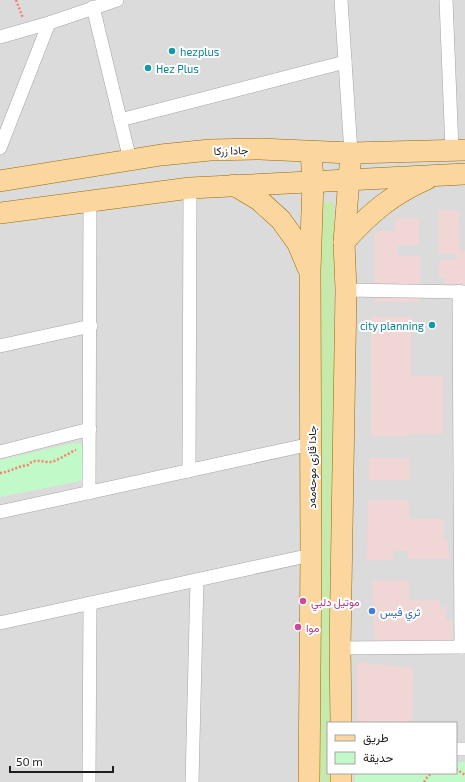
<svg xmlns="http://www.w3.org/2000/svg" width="465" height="782" viewBox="0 0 465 782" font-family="'Exo 2',Vazirmatn,sans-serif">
<rect width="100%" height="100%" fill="#efece4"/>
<path fill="#dcdbdb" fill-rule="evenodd" d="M0,0H465V782H0ZM328,723H456V773H328Z"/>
<g fill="#f0d6d4">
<path d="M438,210H459L460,251H465V287H459V284H445V278H439V260H456V254H438Z"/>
<path d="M396,218H419V245H398V256H420V302H374V231H395Z"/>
<path d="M371,317H411V376H443V434H411V436H371Z"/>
<path d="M369,458H409L410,480H369Z"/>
<path d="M368,500H409V519H444V539H448L449,559H408V551H393V560H367Z"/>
<path d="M409,580V600H440V607H446V621H452L453,642L374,645L372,581Z"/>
<path d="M357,662L413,668L412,723H357Z"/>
</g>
<path fill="#c7e9ab" d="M328,201L334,203V723H328V773H333V782H319V349L322,205Z"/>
<g fill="#c2f9c8">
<path d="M78,443L83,445L85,480L0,497V460L70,444Z"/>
<path d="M456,762H465V782H355V773H456Z"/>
</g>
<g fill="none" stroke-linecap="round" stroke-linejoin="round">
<defs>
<g id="street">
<path d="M341,0L351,153"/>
<path d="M446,0L452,150"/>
<path d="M93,7L130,160"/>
<path d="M0,37L49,23L117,0"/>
<path d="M120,120L345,62"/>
<path d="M0,148L49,23"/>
<path d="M346,290L465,292"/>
<path d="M459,291L461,647"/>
<path d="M0,346L91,326"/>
<path d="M0,452L90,429"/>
<path d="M189,471L190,188"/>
<path d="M89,493L90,201"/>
<path d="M0,512L311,444"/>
<path d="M0,623L311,555"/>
<path d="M340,648L465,647"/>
<path d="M456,749H465"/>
<path d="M89,782L90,603"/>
<path d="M192,782L197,580"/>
</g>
<g id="primary">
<path d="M0,181L161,155L210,150L260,149L351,153L465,150"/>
<path d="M234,185L259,200L281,220L298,244L308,268"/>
<path d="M0,213L190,188L465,174"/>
<path d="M344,242C370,213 391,195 427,179"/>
<path d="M341,723L340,648L346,290L344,242L351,153"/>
<path d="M309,782L311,555L310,271L313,182L311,152"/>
<path d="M341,782V773"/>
</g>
</defs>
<use href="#street" stroke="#a5a5a5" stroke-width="14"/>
<use href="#primary" stroke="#986b01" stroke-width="22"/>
<g stroke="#f97f6c" stroke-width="2.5" stroke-dasharray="2 2" stroke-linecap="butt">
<path d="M16,0L23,18"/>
<path d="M0,473C10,472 18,466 28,465C34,458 42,462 50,462C58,461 68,453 76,450"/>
<path d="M456,769L465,775"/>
<path d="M424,782L428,776L432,773"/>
</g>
<use href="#street" stroke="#fff" stroke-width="13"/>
<use href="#primary" stroke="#fbd69e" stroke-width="21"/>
</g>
<g fill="#0f9aa8" stroke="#fff" stroke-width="1.5">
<circle cx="172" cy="51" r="4"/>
<circle cx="148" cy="68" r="4"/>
<circle cx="432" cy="325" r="4"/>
</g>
<g fill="#d1479c" stroke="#fff" stroke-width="1.5">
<circle cx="303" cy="601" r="4"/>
<circle cx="298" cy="627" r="4"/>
</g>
<circle fill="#3f7fe0" stroke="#fff" stroke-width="1.5" cx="372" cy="611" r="4"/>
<g text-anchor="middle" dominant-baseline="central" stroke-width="4" stroke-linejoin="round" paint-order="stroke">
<g font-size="11" fill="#0d838f" stroke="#fff" text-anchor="start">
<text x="180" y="51">hezplus</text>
<text x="156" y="68">Hez Plus</text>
<text x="424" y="325" text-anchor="end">city planning</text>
</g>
<g font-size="11" fill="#1e1e1e" stroke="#fff">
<text transform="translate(231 150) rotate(-2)">جادا زرکا</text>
<text transform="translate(311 467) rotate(-90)">جادا قازی موحەمەد</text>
</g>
<g font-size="11" fill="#b23c85" stroke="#fff" text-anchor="start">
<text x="311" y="601">موتيل دلبي</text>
<text x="306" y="627">موا</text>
</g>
<g font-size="11" fill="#366cbe" stroke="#fff" text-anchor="start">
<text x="380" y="611">ثري فيس</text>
</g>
</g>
<rect x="327" y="722" width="130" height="52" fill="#ffffff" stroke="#a5a5a5"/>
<rect x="335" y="735" width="20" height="6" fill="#fbd69e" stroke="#a5a5a5"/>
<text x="363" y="742" font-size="12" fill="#1e1e1e">طريق</text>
<rect x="335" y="752" width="20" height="12" fill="#c2f9c8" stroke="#a5a5a5"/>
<text x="363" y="762" font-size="12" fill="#1e1e1e">حديقة</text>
<path d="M10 766v6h103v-6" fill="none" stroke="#1e1e1e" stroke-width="2"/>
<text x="16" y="766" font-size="12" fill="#1e1e1e" stroke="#ffffff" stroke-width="3" paint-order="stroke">50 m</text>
</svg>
